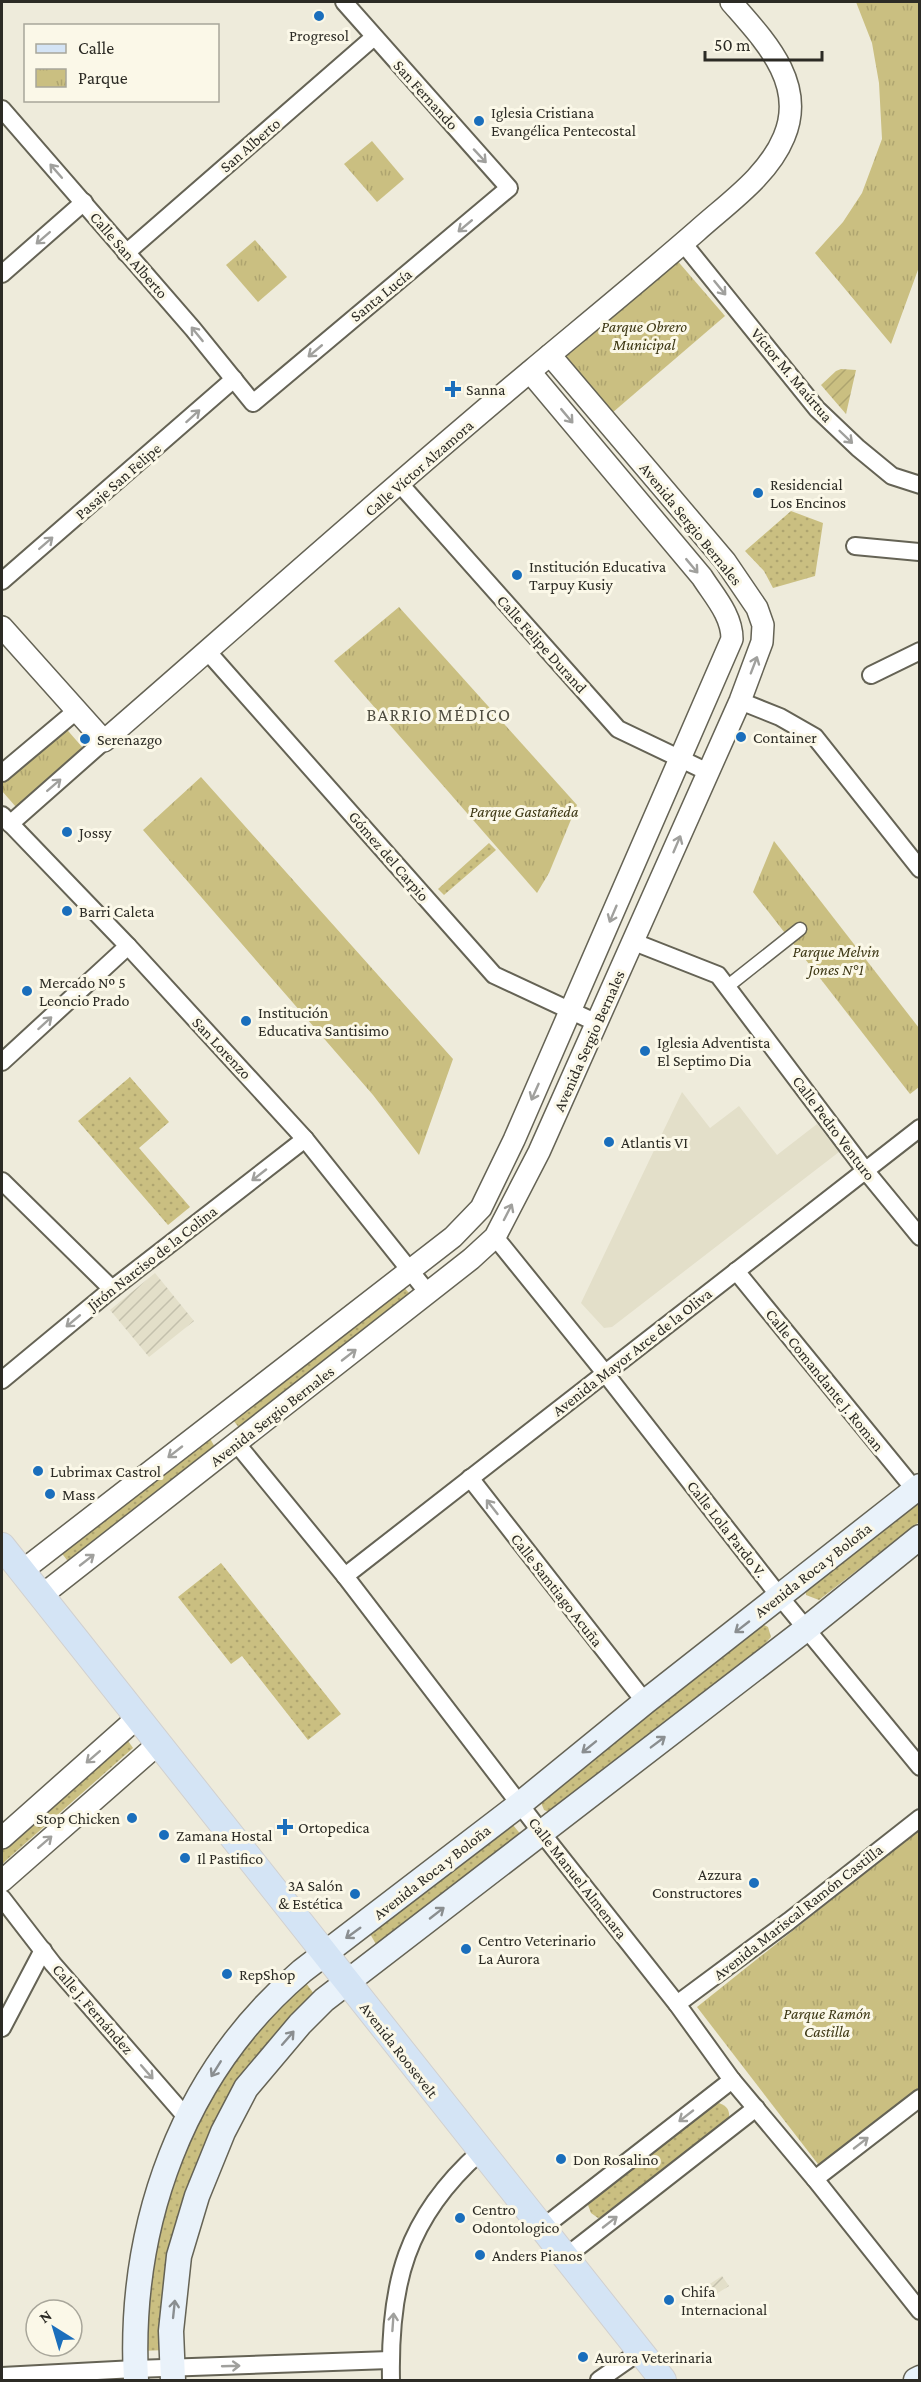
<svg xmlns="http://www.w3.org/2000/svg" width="921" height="2382" viewBox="0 0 921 2382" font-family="'Crimson Pro',serif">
<defs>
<pattern id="industrial-furrows" width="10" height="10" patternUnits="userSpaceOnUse" patternTransform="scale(1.5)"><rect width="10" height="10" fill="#e3dfc9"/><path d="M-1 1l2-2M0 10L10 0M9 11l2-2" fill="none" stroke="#c3c0ac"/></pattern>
<pattern id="grass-dots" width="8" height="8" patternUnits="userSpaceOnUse" patternTransform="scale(1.5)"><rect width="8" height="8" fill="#cabf81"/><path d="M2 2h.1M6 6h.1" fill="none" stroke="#aea46f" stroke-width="1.8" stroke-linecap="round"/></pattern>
<pattern id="park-tufts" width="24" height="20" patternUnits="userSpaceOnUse" patternTransform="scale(1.5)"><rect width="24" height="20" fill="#cabf81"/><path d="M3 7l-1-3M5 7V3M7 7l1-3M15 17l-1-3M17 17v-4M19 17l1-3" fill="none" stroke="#aea46f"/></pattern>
<pattern id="garden-furrows" width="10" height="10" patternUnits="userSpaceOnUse" patternTransform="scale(1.5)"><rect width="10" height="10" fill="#cabf81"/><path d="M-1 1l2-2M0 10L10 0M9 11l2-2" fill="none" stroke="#aea46f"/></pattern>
</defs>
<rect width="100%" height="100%" fill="#eeebdb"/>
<path fill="#e3dfc9" d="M682,1092L710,1128L739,1106L777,1155L817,1124L839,1152L612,1327L604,1328L581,1303Z"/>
<g fill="url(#industrial-furrows)">
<path d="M155,1273L194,1321L149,1357L110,1310Z"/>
<path d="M722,2276L729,2286L705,2301L699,2291Z"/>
</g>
<g fill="url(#grass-dots)">
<path d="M791,511L823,523L815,576L773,588L764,571L745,551Z"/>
<path d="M489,843L496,850L444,895L438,889Z"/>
<path d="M130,1077L169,1122L139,1148L190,1207L168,1225L78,1121Z"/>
<path d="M400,1283L409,1293L240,1429L230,1416Z"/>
<path d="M208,1435L216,1449L70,1564L60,1551Z"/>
<path d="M919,1495V1522L819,1600L806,1595L805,1583Z"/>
<path d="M221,1563L341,1714L308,1740L242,1656L231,1664L178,1597Z"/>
<path d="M760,1623L768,1627L771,1637L763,1646L557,1815L544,1810L540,1800Z"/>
<path d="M126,1738L133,1748L2,1864V1850Z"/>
<path d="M502,1824L513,1825L522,1836L377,1946L369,1932Z"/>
<path d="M303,1979L317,1998L226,2110L166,2350L141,2351L160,2200L219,2074Z"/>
<path d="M719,2103C727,2106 730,2110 729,2119L606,2216L598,2218L591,2213L588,2205L591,2199L713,2104Z"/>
</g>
<g fill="url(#park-tufts)">
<path d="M856,2H919V267L891,344L815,253L843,222L862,193L882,139L879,83L872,43Z"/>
<path d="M372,141L404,179L377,202L344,164Z"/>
<path d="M255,240L287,277L258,302L226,265Z"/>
<path d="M675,258L725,316L612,413L562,356Z"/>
<path d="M399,607L577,805L549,873L537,893L334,661Z"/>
<path d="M62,724L83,748L16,807L2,791V778Z"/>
<path d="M201,777L453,1059L419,1155L373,1095L143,830Z"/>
<path d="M774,841L919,1028V1087L910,1094L753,892Z"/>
<path d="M919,1830V2089L821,2168L697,2007Z"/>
</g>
<path fill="url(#garden-furrows)" d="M841,369L856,370L846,414L821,385L836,371Z"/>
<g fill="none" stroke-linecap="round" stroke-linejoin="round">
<defs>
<path id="pedestrian" d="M728,986L800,929"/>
<g id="minor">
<path d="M2,109L193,329L253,403L509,188L344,2"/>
<path d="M683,243L817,409L858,448L892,476L920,485"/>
<path d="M126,253L374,37"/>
<path d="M2,274L84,202"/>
<path d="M400,484L618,729L708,772"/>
<path d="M855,546L919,552"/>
<path d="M2,581L234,379"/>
<path d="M208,652L494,975L597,1023"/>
<path d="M871,675L920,651"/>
<path d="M740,701L780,717L815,737L920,869"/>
<path d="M2,773L76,711"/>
<path d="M2,815L128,946L305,1139L428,1293"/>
<path d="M10,824L104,741"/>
<path d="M634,942L718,975L865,1170L920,1237"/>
<path d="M2,1062L128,946"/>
<path d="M2,1181L112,1289"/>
<path d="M495,1237L605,1373L780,1597L920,1767"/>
<path d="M736,1271L915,1490"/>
<path d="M2,1380L112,1289L305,1139"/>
<path d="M237,1444L345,1576L541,1832L677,2004L732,2080L815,2179L920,2311"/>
<path d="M470,1478L645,1702"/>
<path d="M345,1576L920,1128"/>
<path d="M2,1898L53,1964L187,2118"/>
<path d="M677,2004L789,1921L920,1818"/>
<path d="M2,2028L43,1950"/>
<path d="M815,2179L920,2098"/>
<path d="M541,2229L732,2080"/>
<path d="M564,2258L756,2108"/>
<path d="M2,2376L135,2369L390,2360"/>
<path d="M391,2380C389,2284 406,2218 480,2152"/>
<path d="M599,2380L639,2352"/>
</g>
<g id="tertiary">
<path d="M2,627L104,741C247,617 388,490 533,369C588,323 643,278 697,231C728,203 768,176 784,137C807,83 764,40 731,2"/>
<path d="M22,1571L453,1237L481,1208L514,1140L732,639C732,615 714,596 702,577L530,372"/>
<path d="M41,1596L471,1259L495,1237L539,1152L740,701L762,642L763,625L757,608L725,561L550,355"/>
<path d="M2,1838L137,1718"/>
<path d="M2,1881L158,1744"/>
</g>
<g id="secondary">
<path d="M136,2380C128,2225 182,2073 302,1971L520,1804L645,1702L920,1486"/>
<path d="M173,2380L171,2331L179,2256L197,2196L223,2132L246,2088L300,2024L324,2000L806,1629L920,1537"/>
<path d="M916,2380L920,2378"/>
</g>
<path id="primary" d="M2,1546L663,2380"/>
</defs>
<use href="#pedestrian" stroke="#656355" stroke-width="15"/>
<use href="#minor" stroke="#656355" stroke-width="20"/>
<use href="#tertiary" stroke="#656355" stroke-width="24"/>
<use href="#secondary" stroke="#656355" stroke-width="27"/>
<use href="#primary" stroke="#d1d0cf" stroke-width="28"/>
<use href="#pedestrian" stroke="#fff" stroke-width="12"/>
<use href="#minor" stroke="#fff" stroke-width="16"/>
<use href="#tertiary" stroke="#fff" stroke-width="21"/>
<use href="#secondary" stroke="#e9f2fa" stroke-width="24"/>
<use href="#primary" stroke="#d4e4f5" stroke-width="26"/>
</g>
<defs><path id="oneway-shaft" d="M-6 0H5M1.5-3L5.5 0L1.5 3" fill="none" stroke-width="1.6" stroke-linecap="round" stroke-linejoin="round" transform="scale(1.5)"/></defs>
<g stroke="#a0a09d">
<use href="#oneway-shaft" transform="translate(480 156) rotate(47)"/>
<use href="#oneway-shaft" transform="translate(56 171) rotate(-131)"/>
<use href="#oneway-shaft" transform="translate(465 226) rotate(140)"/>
<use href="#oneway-shaft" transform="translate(43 238) rotate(139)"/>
<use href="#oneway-shaft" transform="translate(720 288) rotate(51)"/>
<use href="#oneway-shaft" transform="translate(197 334) rotate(-129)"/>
<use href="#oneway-shaft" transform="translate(315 351) rotate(140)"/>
<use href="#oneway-shaft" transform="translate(193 416) rotate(-42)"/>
<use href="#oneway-shaft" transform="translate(567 416) rotate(50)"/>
<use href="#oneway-shaft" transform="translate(846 437) rotate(44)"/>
<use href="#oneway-shaft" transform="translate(46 543) rotate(-41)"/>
<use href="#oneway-shaft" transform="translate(692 566) rotate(50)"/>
<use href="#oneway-shaft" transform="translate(754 665) rotate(-69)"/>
<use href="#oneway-shaft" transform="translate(54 785) rotate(-41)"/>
<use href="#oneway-shaft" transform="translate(677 844) rotate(-67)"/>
<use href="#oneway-shaft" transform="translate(613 914) rotate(113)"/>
<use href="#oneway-shaft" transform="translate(45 1023) rotate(-42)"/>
<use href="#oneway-shaft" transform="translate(535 1092) rotate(114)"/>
<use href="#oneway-shaft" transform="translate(259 1175) rotate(142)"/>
<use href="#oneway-shaft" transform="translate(508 1212) rotate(-63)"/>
<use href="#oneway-shaft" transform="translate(73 1321) rotate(140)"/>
<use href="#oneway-shaft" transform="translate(349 1355) rotate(-38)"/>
<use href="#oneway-shaft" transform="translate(175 1452) rotate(142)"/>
<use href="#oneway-shaft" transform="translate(492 1507) rotate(-128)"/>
<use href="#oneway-shaft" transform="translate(87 1560) rotate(-38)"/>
<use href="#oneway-shaft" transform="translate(93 1757) rotate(139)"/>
<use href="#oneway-shaft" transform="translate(45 1842) rotate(-41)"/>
<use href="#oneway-shaft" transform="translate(147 2072) rotate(49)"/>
<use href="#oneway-shaft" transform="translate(686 2116) rotate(142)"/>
<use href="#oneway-shaft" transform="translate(861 2143) rotate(-38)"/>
<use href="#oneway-shaft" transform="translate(610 2222) rotate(-38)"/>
<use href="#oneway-shaft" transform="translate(393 2322) rotate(-86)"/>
<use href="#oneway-shaft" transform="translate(231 2366) rotate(-2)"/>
</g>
<g stroke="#8a8e90">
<use href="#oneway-shaft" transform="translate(742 1627) rotate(142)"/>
<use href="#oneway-shaft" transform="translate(658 1742) rotate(-37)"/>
<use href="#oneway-shaft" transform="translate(589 1747) rotate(141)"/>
<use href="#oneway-shaft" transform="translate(437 1913) rotate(-38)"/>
<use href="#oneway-shaft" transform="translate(353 1933) rotate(144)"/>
<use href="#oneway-shaft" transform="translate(288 2038) rotate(-49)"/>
<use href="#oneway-shaft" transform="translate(216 2069) rotate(122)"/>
<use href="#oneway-shaft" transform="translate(174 2309) rotate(-84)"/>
</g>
<g fill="#1a6ebc" stroke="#fbf8e8" stroke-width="2">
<circle cx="319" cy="16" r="6"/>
<circle cx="479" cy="121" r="6"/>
<path d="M450 380h6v6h6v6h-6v6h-6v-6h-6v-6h6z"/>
<circle cx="758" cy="493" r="6"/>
<circle cx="517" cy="575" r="6"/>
<circle cx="741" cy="737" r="6"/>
<circle cx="85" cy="739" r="6"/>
<circle cx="67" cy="832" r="6"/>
<circle cx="67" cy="911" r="6"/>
<circle cx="27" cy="991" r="6"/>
<circle cx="246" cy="1021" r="6"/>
<circle cx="645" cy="1051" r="6"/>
<circle cx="609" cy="1142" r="6"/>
<circle cx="38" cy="1471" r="6"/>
<circle cx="50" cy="1494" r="6"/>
<circle cx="132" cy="1818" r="6"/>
<path d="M282 1818h6v6h6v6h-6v6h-6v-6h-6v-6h6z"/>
<circle cx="164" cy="1835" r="6"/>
<circle cx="185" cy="1858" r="6"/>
<circle cx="754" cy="1883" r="6"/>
<circle cx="355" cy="1894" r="6"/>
<circle cx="466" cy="1949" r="6"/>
<circle cx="227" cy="1974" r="6"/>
<circle cx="561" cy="2159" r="6"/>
<circle cx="460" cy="2218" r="6"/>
<circle cx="480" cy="2255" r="6"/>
<circle cx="669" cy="2300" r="6"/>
<circle cx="583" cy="2357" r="6"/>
</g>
<g text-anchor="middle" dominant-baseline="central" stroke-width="6" stroke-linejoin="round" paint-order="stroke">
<g font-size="16" fill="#2c2b25" stroke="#fbf8e8" text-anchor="start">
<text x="319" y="35" text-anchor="middle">Progresol</text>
<text x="491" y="112">Iglesia Cristiana<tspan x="491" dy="18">Evangélica Pentecostal</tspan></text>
<text x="466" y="389">Sanna</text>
<text x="770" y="484">Residencial<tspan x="770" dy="18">Los Encinos</tspan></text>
<text x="529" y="566">Institución Educativa<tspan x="529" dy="18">Tarpuy Kusiy</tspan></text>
<text x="753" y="737">Container</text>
<text x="97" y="739">Serenazgo</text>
<text x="79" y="832">Jossy</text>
<text x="79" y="911">Barri Caleta</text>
<text x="39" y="982">Mercado Nº 5<tspan x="39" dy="18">Leoncio Prado</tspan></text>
<text x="258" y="1012">Institución<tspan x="258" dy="18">Educativa Santisimo</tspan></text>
<text x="657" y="1042">Iglesia Adventista<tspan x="657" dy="18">El Septimo Dia</tspan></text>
<text x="621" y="1142">Atlantis VI</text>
<text x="50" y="1471">Lubrimax Castrol</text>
<text x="62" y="1494">Mass</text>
<text x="120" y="1818" text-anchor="end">Stop Chicken</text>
<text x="298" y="1827">Ortopedica</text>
<text x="176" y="1835">Zamana Hostal</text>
<text x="197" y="1858">Il Pastifico</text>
<text x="742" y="1874" text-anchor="end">Azzura<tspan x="742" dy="18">Constructores</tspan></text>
<text x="343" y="1885" text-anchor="end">3A Salón<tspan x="343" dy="18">&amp; Estética</tspan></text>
<text x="478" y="1940">Centro Veterinario<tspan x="478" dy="18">La Aurora</tspan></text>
<text x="239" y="1974">RepShop</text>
<text x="573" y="2159">Don Rosalino</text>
<text x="472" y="2209">Centro<tspan x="472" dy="18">Odontologico</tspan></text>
<text x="492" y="2255">Anders Pianos</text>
<text x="681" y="2291">Chifa<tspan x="681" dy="18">Internacional</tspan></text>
<text x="595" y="2357">Aurora Veterinaria</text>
</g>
<g font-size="16" fill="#2c2b25" stroke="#fbf8e8">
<text transform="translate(426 95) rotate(48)">San Fernando</text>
<text transform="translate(250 145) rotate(-41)">San Alberto</text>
<text transform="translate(129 255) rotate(49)">Calle San Alberto</text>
<text transform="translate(381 295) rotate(-39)">Santa Lucía</text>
<text transform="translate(792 375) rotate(50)">Víctor M. Maúrtua</text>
<text transform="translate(419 468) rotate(-41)">Calle Víctor Alzamora</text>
<text transform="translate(118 481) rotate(-41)">Pasaje San Felipe</text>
<text transform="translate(691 524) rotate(51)">Avenida Sergio Bernales</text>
<text transform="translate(542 644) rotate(48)">Calle Felipe Durand</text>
<text transform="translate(389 856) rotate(49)">Gómez del Carpio</text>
<text transform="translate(589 1041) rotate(-66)">Avenida Sergio Bernales</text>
<text transform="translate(222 1048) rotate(47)">San Lorenzo</text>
<text transform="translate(834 1128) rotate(53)">Calle Pedro Venturo</text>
<text transform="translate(152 1258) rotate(-38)">Jirón Narciso de la Colina</text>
<text transform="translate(632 1352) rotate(-38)">Avenida Mayor Arce de la Oliva</text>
<text transform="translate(825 1380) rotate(51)">Calle Comandante J. Roman</text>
<text transform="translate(272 1416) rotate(-38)">Avenida Sergio Bernales</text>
<text transform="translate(727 1529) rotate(52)">Calle Lola Pardo V.</text>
<text transform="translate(813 1570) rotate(-38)">Avenida Roca y Boloña</text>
<text transform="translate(557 1590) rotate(52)">Calle Samtiago Acuña</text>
<text transform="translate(432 1872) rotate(-38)">Avenida Roca y Boloña</text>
<text transform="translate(578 1878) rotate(52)">Calle Manuel Almenara</text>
<text transform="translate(798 1912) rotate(-38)">Avenida Mariscal Ramón Castilla</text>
<text transform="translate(93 2009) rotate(49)">Calle J. Fernández</text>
<text transform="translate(399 2050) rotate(52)">Avenida Roosevelt</text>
</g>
<g font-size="16" font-style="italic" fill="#3d3714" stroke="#fbf8e8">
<text x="644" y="326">Parque Obrero<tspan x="644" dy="18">Municipal</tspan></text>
<text x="524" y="811">Parque Gastañeda</text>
<text x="836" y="951">Parque Melvin<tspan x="836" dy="18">Jones N°1</tspan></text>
<text x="827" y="2013">Parque Ramón<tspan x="827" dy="18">Castilla</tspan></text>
</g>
<g font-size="18" letter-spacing="1.5" fill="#4f4d40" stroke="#fbf8e8">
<text x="439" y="715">BARRIO MÉDICO</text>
</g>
</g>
<rect width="921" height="2382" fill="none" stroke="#2c2b25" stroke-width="6"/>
<rect x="24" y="24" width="195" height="78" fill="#fbf8e8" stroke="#a8a69a" stroke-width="1.5"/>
<rect x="36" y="44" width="30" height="9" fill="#d4e4f5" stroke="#a8a69a" stroke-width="1.5"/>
<text x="78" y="54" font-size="18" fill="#2c2b25">Calle</text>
<rect x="36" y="69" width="30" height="18" fill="url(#park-tufts)" stroke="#a8a69a" stroke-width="1.5"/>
<text x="78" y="84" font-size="18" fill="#2c2b25">Parque</text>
<g transform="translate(54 2328) rotate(323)"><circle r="28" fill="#fbf8e8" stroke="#a8a69a" stroke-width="1.5"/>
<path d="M0-4.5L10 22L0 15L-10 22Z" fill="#1a6ebc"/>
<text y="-9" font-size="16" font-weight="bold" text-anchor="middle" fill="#2c2b25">N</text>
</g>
<path d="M705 51v9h117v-9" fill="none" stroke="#2c2b25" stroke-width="3"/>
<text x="714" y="51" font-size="18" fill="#2c2b25" stroke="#fbf8e8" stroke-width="4.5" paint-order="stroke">50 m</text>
</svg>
